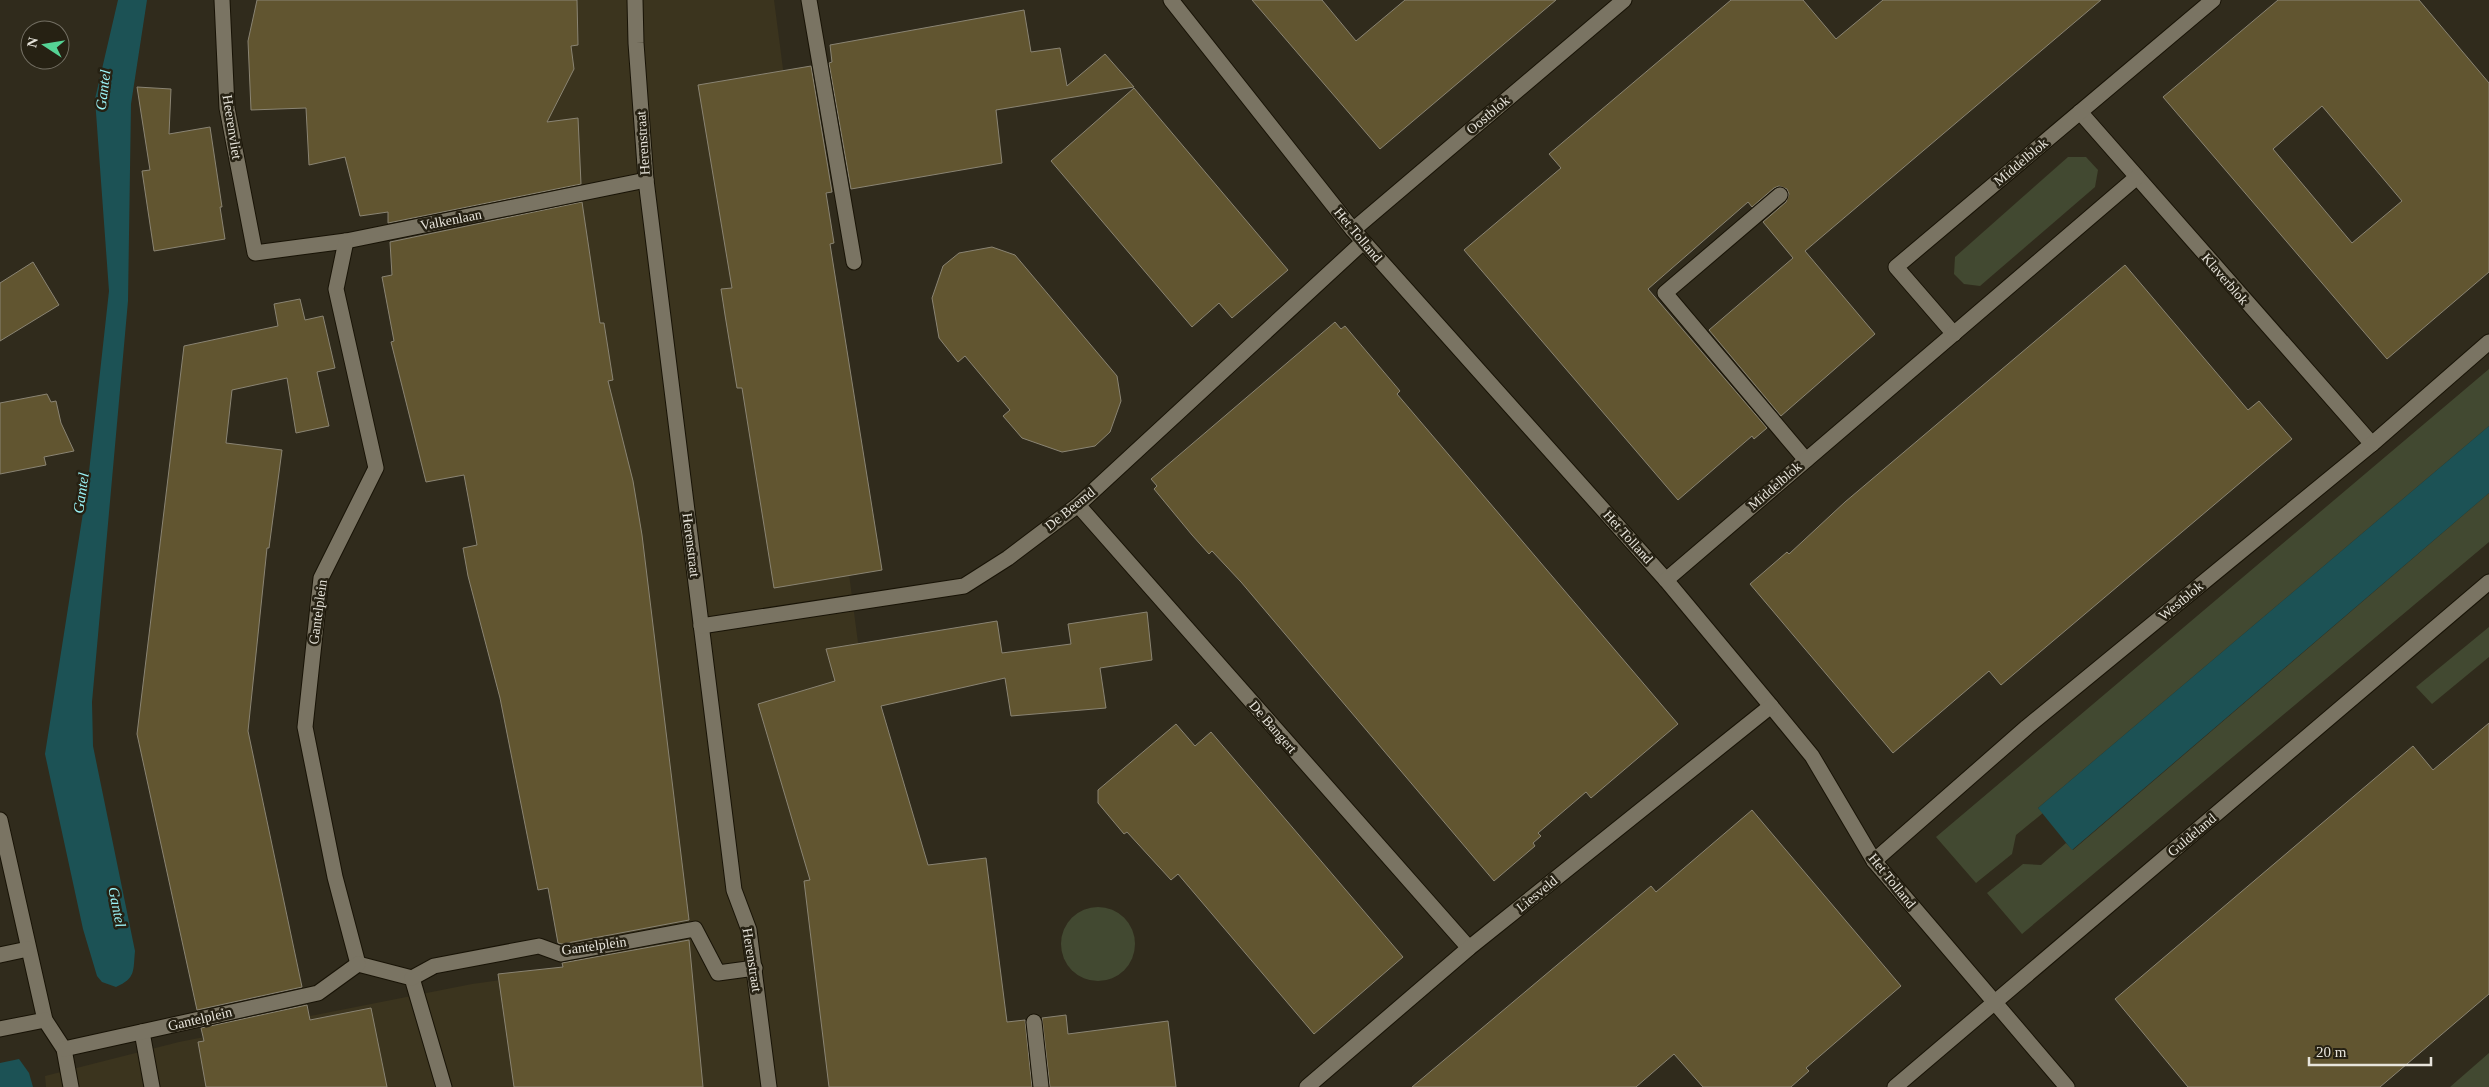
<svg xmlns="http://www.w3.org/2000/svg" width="2489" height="1087" viewBox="0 0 2489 1087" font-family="Georgia,serif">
<rect width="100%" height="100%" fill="#302b1c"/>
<path fill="#3b341e" d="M460,0H774L883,834L914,1087H46L45,1076L179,1042L472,984L567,971Z"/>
<g fill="#424931">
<path d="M2068,157H2086L2098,170L2095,187L1980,286L1964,284L1954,274L1955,257Z"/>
<path d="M2489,369V426L2038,808L2043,813L2016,835L2012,854L1976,883L1936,837Z"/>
<path d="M2489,493V542L2022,934L1987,893L2023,864L2041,865L2066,843L2073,850Z"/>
<path d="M2489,627V657L2432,704L2416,687Z"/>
<circle cx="1098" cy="944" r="37"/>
<path d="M2489,1053V1087H2450Z"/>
</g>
<g fill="#1c5255">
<path d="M118,0H147L131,104L128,301L92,702L93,746L135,951C133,971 136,978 116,987L102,982L97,976L83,929L45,754L88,481L109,291L95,99Z"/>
<path d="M2489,426V493L2072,850L2038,808Z"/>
<path d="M19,1059L29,1073L33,1087H0V1063Z"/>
</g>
<g fill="#615530" stroke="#8a8473" fill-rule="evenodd">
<path d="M257,0H577L578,45L571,46L574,69L547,122L578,118L581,184L388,223V212L360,216L345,157L309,165L306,108L251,110L248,41Z"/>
<path d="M1252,0H1322L1356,41L1405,0H1556L1380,149Z"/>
<path d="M1731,0H1803L1836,39L1883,0H2101L1805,251L1875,334L1781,416L1709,330L1793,258L1763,222L1786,202L1789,194L1787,189L1779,186L1774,188L1752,207L1748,202L1648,289L1767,428L1754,439L1752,436L1678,500L1464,250L1561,168L1549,154Z"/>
<path d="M2278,0H2419L2489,83V272L2387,359L2163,97ZM2322,106L2402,201L2352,243L2273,149Z"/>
<path d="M1024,10L1031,52L1060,48L1067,86L1105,54L1134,87L996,110L1002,163L851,189L829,63L832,62L830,45Z"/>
<path d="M811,66L832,192L826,193L834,243L830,244L882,570L774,588L742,388H737L725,315L721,289L732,288L698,85Z"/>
<path d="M137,87L171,89L169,134L210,127L222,207H220L225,239L154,251L142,171L150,170Z"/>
<path d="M1134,88L1288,270L1232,318L1219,303L1192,327L1051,161Z"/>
<path d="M582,202L600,323H604L613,380L608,381L633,481L642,535L689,920L562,944L558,943L548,888L538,890L500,698L468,576L463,548L477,545L464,475L426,482L391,342L394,341L382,277L392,275L390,242Z"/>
<path d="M992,247L1015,255L1117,376L1121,401L1110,432L1095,446L1062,452L1022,438L1003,416L1010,410L965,356L958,362L939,338L932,298L943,266L959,253Z"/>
<path d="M33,262L59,305L0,341V283Z"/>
<path d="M2125,265L2248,410L2259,401L2292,439L2001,685L1989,671L1893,753L1750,584L1787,552L1789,554L1845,502Z"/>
<path d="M300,299L305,320L323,316L335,368L317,372L329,426L296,433L287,378L232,390L226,443L282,450L269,548H267L248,731L302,987L197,1010L137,734L184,346L278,326L274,304Z"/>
<path d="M1335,322L1341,329L1345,326L1400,391L1397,394L1678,724L1591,798L1586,792L1538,833L1541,836L1533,843L1535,846L1494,881L1241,582L1212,551L1209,554L1192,535L1154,489L1157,486L1151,479Z"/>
<path d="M47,394L51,402L56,401L61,423L74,451L44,457L46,465L0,474V403Z"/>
<path d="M1147,612L1152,660L1100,668L1106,708L1011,716L1005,678L881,706L928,865L986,858L1007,1022L1025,1020L1032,1087H829L804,881L810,880L758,704L835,681L826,649L997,621L1002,653L1071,644L1068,624Z"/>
<path d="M2489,723V994L2380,1087H2188L2115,999L2413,746L2433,770Z"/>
<path d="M1176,724L1195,746L1211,732L1403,957L1314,1034L1178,874L1171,880L1127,832L1124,834L1098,803V790Z"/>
<path d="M1752,810L1901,986L1806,1068L1809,1071L1791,1087H1703L1674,1054L1636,1087H1412L1651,886L1656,892Z"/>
<path d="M689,940L703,1087H514L498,974L563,967L562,963Z"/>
<path d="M307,1005L310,1020L371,1008L387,1087H206L198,1042L204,1041L201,1028Z"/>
<path d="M1066,1015L1068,1034L1168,1021L1176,1087H1050L1042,1018Z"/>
</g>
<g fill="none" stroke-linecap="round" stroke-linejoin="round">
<defs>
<g id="minor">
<path d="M222,0L227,108L255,253L346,241L646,180"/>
<path d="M635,0L636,43L646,180L734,890L749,930L769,1087"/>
<path d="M809,0L854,262"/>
<path d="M1171,0L1353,230L1666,580L1771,706L1812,756L1874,861L2067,1087"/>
<path d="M2080,112L2372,444"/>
<path d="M1780,195L1665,293L1806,460"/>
<path d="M1353,230L1624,0"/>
<path d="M346,241L336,289L376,468L321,578L305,727L335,877L358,964"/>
<path d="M1954,334L1896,267L2213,0"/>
<path d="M1078,505L1469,948"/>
<path d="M1666,580L2137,177"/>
<path d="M701,626L964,586L1008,558L1078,505L1363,242"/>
<path d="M0,820L45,1020L64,1049L71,1087"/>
<path d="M1874,861L2027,727L2372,444L2489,342"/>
<path d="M0,955L28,949"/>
<path d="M358,964L412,978L444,1087"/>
<path d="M412,978L434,966L539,946L561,954L695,929L718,973L755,968"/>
<path d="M1034,1022L1041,1087"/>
<path d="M0,1029L45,1020"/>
<path d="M142,1032L152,1087"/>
<path d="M64,1049L318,993L358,964"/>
<path d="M1307,1087L1469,948L1771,706"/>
<path d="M1895,1087L2489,582"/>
</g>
</defs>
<use href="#minor" stroke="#181306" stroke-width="17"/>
<use href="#minor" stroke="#7a7463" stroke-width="15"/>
</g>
<g text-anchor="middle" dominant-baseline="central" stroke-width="5" stroke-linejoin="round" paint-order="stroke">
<g font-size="14" fill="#e7e4db" stroke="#262113">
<text transform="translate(1488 115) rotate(-40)">Oostblok</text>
<text transform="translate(232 127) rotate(81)">Heerenvliet</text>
<text transform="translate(643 143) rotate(-94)">Herenstraat</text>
<text transform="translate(2021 162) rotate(-40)">Middelblok</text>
<text transform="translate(451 220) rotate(-11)">Valkenlaan</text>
<text transform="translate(1358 235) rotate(50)">Het Tolland</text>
<text transform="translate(2225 279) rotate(49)">Klaverblok</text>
<text transform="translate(1775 486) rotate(-41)">Middelblok</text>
<text transform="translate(1070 509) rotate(-39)">De Beemd</text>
<text transform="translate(1628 537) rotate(48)">Het Tolland</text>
<text transform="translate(691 545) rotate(83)">Herenstraat</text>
<text transform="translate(2181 601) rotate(-39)">Westblok</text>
<text transform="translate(318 612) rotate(-82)">Gantelplein</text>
<text transform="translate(1273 727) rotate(49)">De Bangert</text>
<text transform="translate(2192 835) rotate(-40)">Guldeland</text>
<text transform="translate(1892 881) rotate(51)">Het Tolland</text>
<text transform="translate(1537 894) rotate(-39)">Liesveld</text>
<text transform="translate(594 946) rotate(-8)">Gantelplein</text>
<text transform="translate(752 960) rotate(81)">Herenstraat</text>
<text transform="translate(200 1019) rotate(-13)">Gantelplein</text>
</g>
<g font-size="15" font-style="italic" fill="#9cf5f9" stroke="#262113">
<text transform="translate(103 90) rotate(-83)">Gantel</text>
<text transform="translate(81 493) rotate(-82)">Gantel</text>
<text transform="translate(117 907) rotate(79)">Gantel</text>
</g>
</g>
<g transform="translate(45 45) rotate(282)"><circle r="24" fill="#262113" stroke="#736f63"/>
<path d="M0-4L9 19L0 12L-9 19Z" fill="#55d395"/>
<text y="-8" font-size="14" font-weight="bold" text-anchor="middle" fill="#e7e4db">N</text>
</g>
<path d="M2309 1057v8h122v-8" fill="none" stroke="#e7e4db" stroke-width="2.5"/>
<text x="2316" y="1057" font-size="15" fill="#e7e4db" stroke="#262113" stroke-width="4" paint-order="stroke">20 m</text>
</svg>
